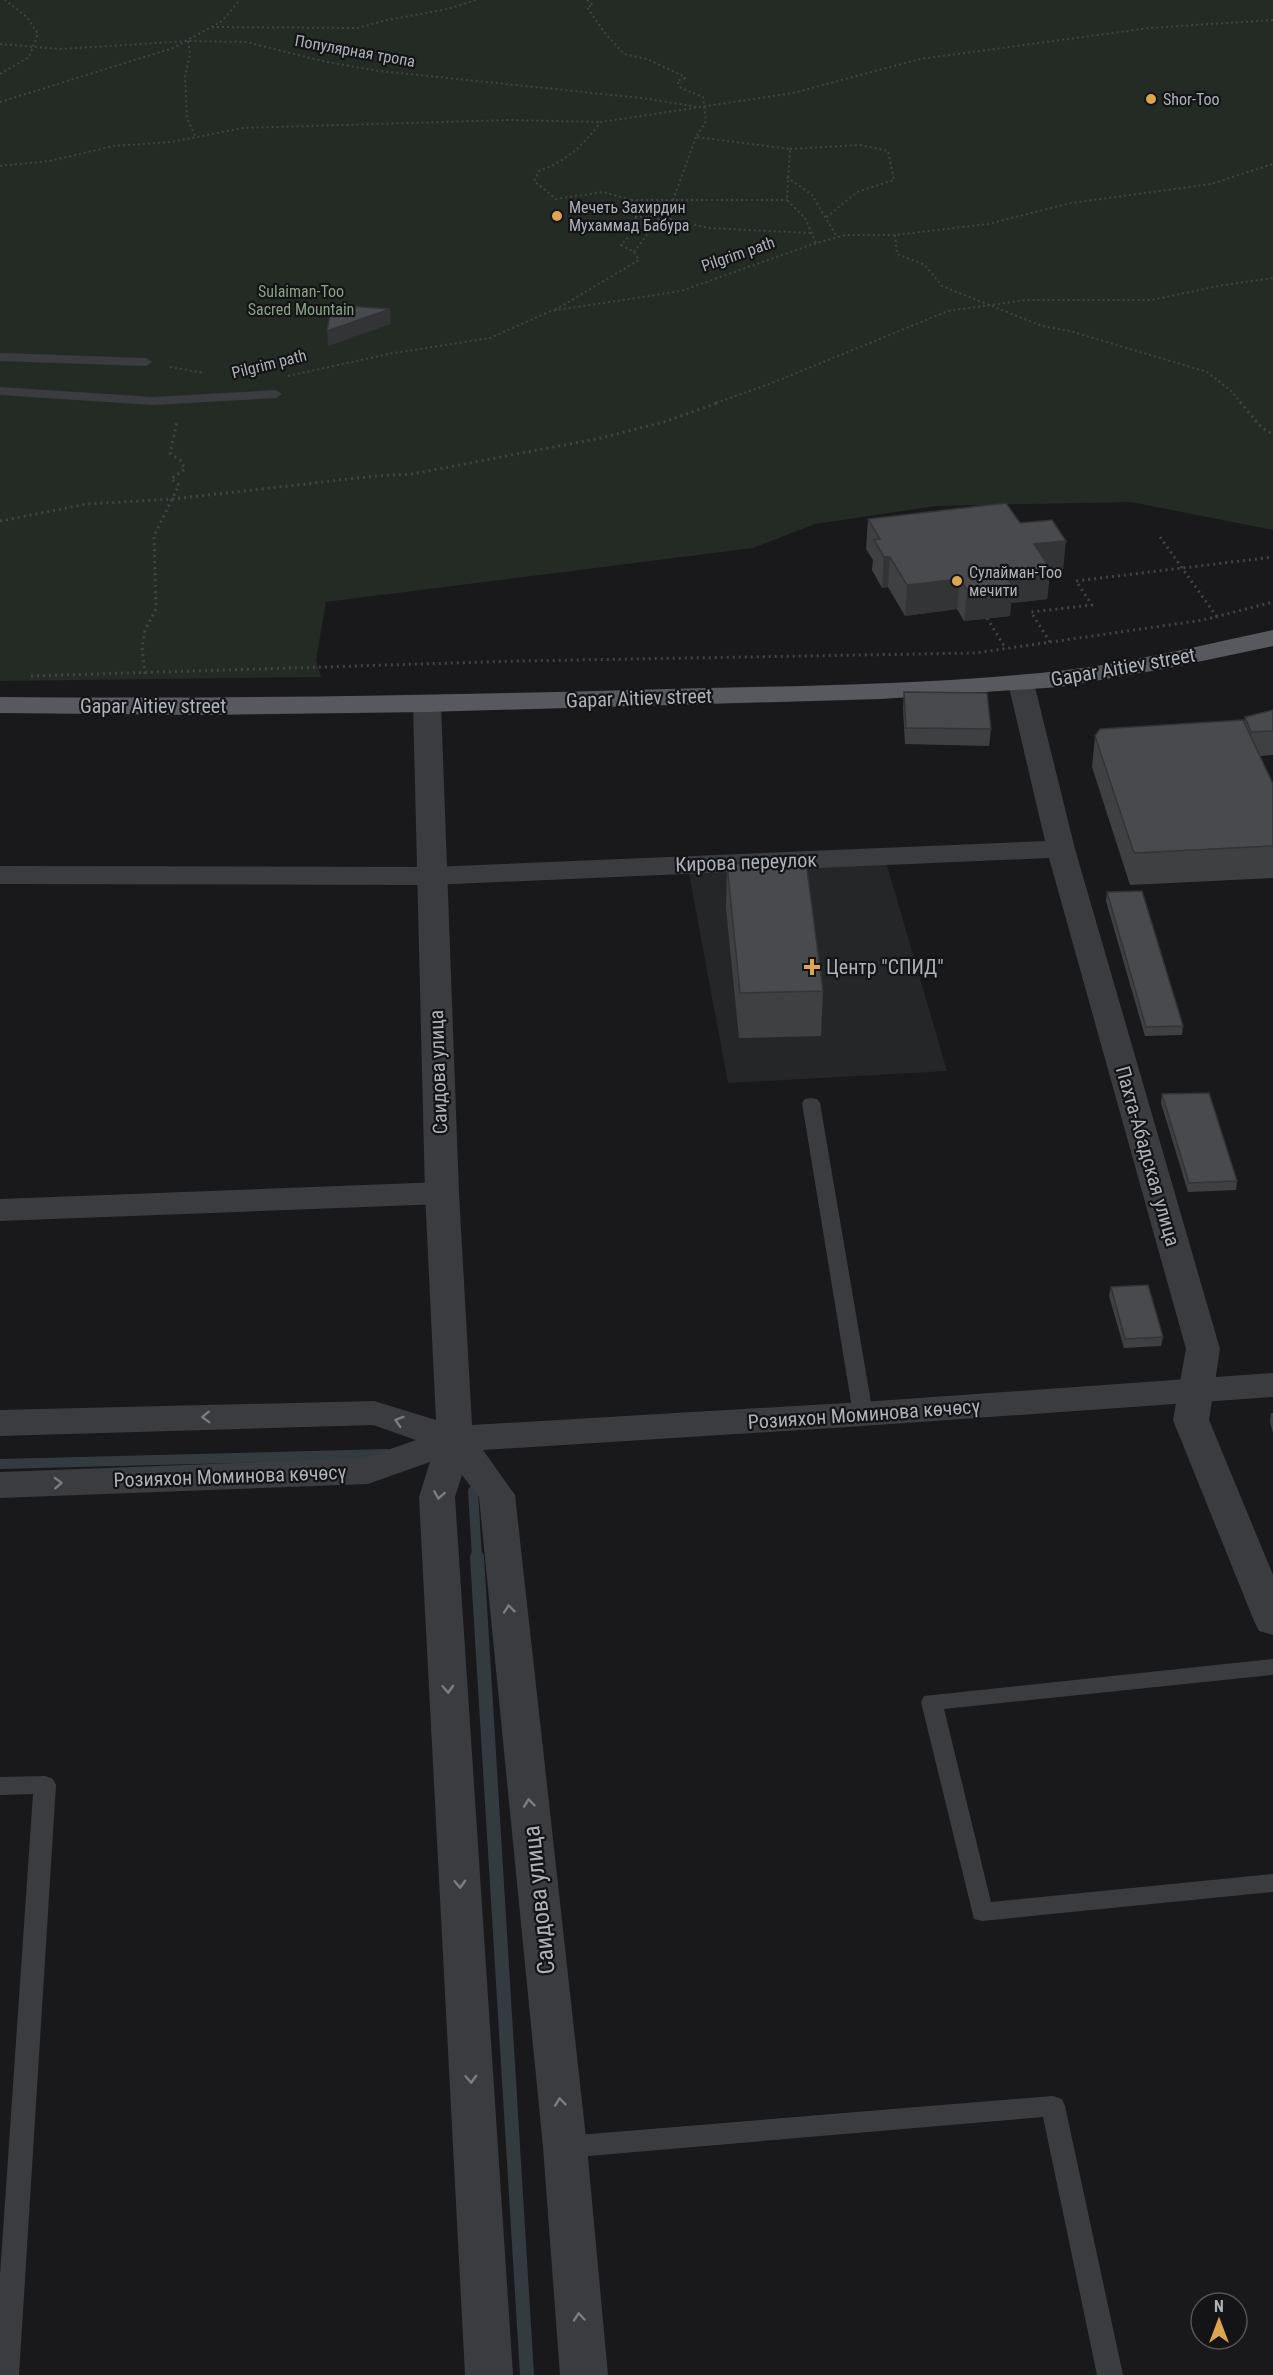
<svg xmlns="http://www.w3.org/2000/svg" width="1273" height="2375" viewBox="0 0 1273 2375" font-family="'Roboto Condensed',sans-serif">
<rect width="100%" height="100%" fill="#19191b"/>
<path fill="#252628" d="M886,862L947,1071L728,1083L687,863Z"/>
<path fill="#242b24" d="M0,0H1273V530L1131,502L936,506L815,524L753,548L326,602L316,660L321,677L0,681Z"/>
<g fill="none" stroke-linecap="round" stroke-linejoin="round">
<g stroke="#333b40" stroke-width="10">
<path d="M0,1464L387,1454"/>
<path d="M473,1491L477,1558"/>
</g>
<path stroke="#333b40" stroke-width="14" d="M477,1557L527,2375"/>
<g stroke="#414346" stroke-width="2" stroke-dasharray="2 3" stroke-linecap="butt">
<path d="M587,0L593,5L587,7L604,32L624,54L647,59L681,75L685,78L677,81L681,88L703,97L706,121L696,137L790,149L787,200L805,218L816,243"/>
<path d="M212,27L358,28L387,20L448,9L476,0"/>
<path d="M188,41L190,54L185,77L187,118L196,138"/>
<path d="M0,44L60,49L188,41L246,42L327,62L379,71L642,98L698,107"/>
<path d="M0,74L29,57L38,34L27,17L5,0"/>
<path d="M0,102L173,48L222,21L240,0"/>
<path d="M790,149L860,145L888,151L894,180L857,192L824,219"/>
<path d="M0,166L50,161L113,146L171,142L243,128L508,120L600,122"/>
<path d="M787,177L812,195L837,237"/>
<path d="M631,200H787"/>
<path d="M635,217H662L709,228L811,233"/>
<path d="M895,235L897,254L925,265L942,286L1042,326L1070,331L1207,372L1231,391L1241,403"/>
<path d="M634,252L673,200L696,137"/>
<path d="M555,310L639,260L634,252L621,245L638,227L631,200L603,192L556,199L534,181L539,171C567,161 583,145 601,122L793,93L920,59L1150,28L1273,20"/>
<path d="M170,367L204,373"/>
<path d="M288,376L388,354L490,338L551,311L681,291L816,243L846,235H895L988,224L1071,203L1211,184L1273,164"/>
<path d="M716,403L772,383L948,311L1026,300H1151L1224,285L1273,278"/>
</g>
<g stroke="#414346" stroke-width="3" stroke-dasharray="2 4" stroke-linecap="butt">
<path d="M1240,402L1262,428L1273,434"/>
<path d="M0,521L87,504L173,499L375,476L412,474L601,438L664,422L720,402"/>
<path d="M1160,537L1217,617"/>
<path d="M987,618L1006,649"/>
<path d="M1050,642L1031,612L1092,605L1076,581L1273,557"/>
<path d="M145,674L142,647L145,630L156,609L154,536L179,485L171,479L185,469L181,461L170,453L177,422"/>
<path d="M31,676L518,661L975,653L1203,620L1273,602"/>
</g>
<g fill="#3b3c40" fill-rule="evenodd">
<path d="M0,353L146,358L152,362L146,366L0,361Z"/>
<path d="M0,387L153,397L276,390L282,394L276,398L153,405L0,395Z"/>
<path d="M811,1098L817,1099L820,1103L873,1414L870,1419L863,1421L856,1419L853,1414L802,1103L805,1099Z"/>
<path d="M1273,1659V1675L944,1709L991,1902L1273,1874V1892L982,1921L974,1919L921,1702L924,1696Z"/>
<path d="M45,1776L53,1779L56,1785L19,2375H0V2275L33,1794L0,1795V1777Z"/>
<path d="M1053,2096L1062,2099L1065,2106L1123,2375H1097L1043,2117L565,2158L556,2155L553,2147L556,2139L565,2136Z"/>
</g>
<g fill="#3b3c40" fill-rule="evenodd">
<path d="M1021,675L1030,677L1034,683L1075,849L1220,1349L1209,1420L1273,1575V1635L1259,1631L1254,1621L1173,1420L1186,1349L1049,858L431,885L0,884V866L431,867L1045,841L1008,683L1012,677Z"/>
<path d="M442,1182L454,1185L459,1193L454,1201L442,1204L0,1221V1199Z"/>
</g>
<path fill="#3b3c40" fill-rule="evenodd" d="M427,696L437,698L441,704L459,1193L472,1425L863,1402L1273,1373V1397L863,1426L483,1450L515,1495L587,2147L608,2375H560L543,2147L479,1497L462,1475L455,1497L513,2375H465L419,1497L430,1462L368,1484L0,1498V1472L365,1458L416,1440L373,1425L0,1436V1410L374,1401L436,1420L425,1193L413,704L417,698Z"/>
<path fill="#57595e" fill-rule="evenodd" d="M1273,630V646L1169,668L1060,687L881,699L427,712L202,715L0,713V697C210,699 419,696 629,690C771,686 917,686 1059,671C1131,663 1202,645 1273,630Z"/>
</g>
<g fill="#3e4042">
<path d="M868,519L1063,571L1050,573L1047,599L1011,603L1010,616L964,621L957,609L905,616L888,587L882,588L872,570L873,560L866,549Z"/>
<path d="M904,692L991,729L989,746L905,744L903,708Z"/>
<path d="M1273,710V755L1260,756L1273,784V878L1130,885L1092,767L1095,736L1244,723L1245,717Z"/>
<path d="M727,864L823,991L821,1036L739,1038L726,908Z"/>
<path d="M1107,892L1183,1026L1182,1035L1145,1036L1106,901Z"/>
<path d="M1162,1094L1237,1181L1236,1190L1188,1192L1161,1103Z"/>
<path d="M1111,1287L1163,1337L1161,1346L1124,1348L1109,1296Z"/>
<path d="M1271,1413H1273V1433L1270,1422Z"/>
</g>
<g fill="#323436">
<path d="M390,309L391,324L328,346L327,331Z"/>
<path d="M1066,541L1063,571L1050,573L1047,599L1011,603L1010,616L964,621L967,590L1005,574L1034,544Z"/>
<path d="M884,557H890L888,587L882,588Z"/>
<path d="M960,579L957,609L905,616L907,585Z"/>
</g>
<g fill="#484a4d" stroke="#323436" stroke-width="1.5">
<path d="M350,306L390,309L327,331L330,313Z"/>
<path d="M1006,503L1020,523L1052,520L1066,541L1034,544L1050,568L1005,574L1012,585L967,590L960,579L907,585L890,557H884L874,540L880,539L868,519Z"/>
<path d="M904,692L987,693L991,729L906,728Z"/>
<path d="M1273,710V731L1251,732L1245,717Z"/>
<path d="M1243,720L1273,784V846L1134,853L1095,736L1100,729Z"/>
<path d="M806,862L823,991L740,993L727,864Z"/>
<path d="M1142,891L1183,1026L1146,1027L1107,892Z"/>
<path d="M1209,1093L1237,1181L1189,1183L1162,1094Z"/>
<path d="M1148,1285L1163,1337L1125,1339L1111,1287Z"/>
</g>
<defs><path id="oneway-chevron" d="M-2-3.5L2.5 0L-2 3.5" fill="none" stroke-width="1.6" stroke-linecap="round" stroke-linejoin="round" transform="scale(1.5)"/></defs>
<g stroke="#7a7d83">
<use href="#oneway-chevron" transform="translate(206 1417) rotate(178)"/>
<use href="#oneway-chevron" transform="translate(399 1421) rotate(-162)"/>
<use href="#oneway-chevron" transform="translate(58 1483) rotate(-2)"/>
<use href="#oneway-chevron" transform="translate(439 1495) rotate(99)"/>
<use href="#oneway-chevron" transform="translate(509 1609) rotate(-96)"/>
<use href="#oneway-chevron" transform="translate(448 1689) rotate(87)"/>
<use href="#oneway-chevron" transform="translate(529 1803) rotate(-96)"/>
<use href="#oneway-chevron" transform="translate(460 1884) rotate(87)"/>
<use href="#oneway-chevron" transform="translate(471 2079) rotate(87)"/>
<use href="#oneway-chevron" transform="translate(560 2102) rotate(-96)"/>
<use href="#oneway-chevron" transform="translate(579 2317) rotate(-95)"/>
</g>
<g fill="#dda54f" stroke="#141416" stroke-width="2">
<circle cx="1151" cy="99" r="6"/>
<circle cx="557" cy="216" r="6"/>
<circle cx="957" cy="581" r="6"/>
<path d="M809 958h6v6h6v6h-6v6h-6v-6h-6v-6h6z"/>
</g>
<g text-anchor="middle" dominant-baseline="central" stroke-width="4.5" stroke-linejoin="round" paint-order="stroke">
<g font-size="16" fill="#adb2b9" stroke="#141416">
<text transform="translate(355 51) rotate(10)">Популярная тропа</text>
<text transform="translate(738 254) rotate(-19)">Pilgrim path</text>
<text transform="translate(269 364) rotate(-14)">Pilgrim path</text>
</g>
<g font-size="16" fill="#adb2b9" stroke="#141416" text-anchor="start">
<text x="1163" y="99">Shor-Too</text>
<text x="569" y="207">Мечеть Захирдин<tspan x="569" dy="18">Мухаммад Бабура</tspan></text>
<text x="969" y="572">Сулайман-Тоо<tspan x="969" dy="18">мечити</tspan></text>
</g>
<g font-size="16" fill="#87a287" stroke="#141416">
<text x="301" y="291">Sulaiman-Too<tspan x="301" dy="18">Sacred Mountain</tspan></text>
</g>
<g font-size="20" fill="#adb2b9" stroke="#141416">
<text transform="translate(1123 667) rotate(-10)">Gapar Aitiev street</text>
<text transform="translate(639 698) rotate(-2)">Gapar Aitiev street</text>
<text x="153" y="706">Gapar Aitiev street</text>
<text transform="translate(746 862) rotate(-2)">Кирова переулок</text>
<text transform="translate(438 1072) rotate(-92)">Саидова улица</text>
<text transform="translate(1148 1156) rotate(74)">Пахта-Абадская улица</text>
<text transform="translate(864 1414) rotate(-4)">Розияхон Моминова көчөсү</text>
<text transform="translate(230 1476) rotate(-2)">Розияхон Моминова көчөсү</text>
</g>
<g font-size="20" fill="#adb2b9" stroke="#141416" text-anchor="start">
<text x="826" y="967">Центр "СПИД"</text>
</g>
<g font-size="24" fill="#adb2b9" stroke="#141416">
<text transform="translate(539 1900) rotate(-96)">Саидова улица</text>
</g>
</g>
<g transform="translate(1219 2321)"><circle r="28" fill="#141416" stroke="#515357" stroke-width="1.5"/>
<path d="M0-4.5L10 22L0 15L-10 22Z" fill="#dda54f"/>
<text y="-9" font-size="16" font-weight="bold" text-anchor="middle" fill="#adb2b9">N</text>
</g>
</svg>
